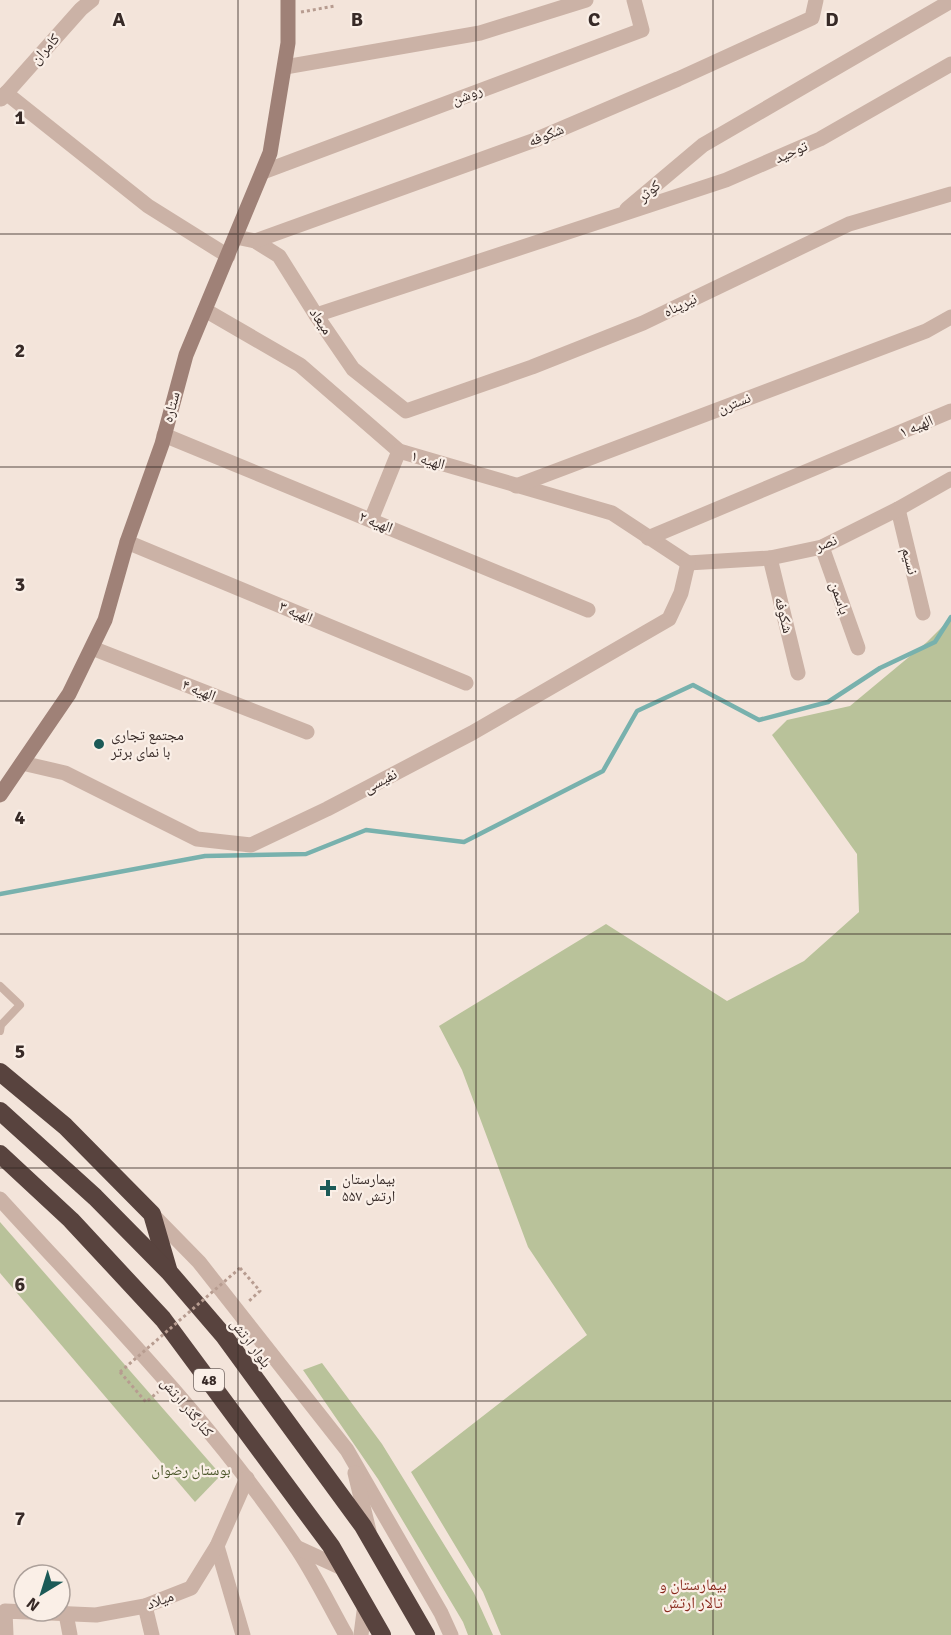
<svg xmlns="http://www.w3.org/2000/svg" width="951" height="1635" viewBox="0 0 951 1635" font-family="Signika,'Noto Naskh Arabic',sans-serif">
<rect width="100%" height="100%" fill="#f3e4da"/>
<g fill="#b9c29a">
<path d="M951,618V1635H501L483,1592L411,1472L587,1335L528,1247L462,1070L439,1026L606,924L727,1001L804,961L859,912L857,854L772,735L787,720L850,706L927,642Z"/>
<path d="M0,1222L221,1475L195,1502L0,1273Z"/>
<path d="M322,1363L382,1444L474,1593L493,1635H468L463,1622L378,1479L303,1370Z"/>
</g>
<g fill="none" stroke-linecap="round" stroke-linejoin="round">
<path stroke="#78b1ad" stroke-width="4.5" d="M0,894L205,856L306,854L366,830L464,842L603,771L637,711L693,685L759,720L828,702L880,668L935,642L951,617"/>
<g stroke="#b79c90" stroke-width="3" stroke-dasharray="3 3" stroke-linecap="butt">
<path d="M301,12L335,6"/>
<path d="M240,1268L260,1291L249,1301"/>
<path d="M120,1372L146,1402L158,1392"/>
</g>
<path stroke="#cbb2a6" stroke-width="8" d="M0,986L20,1005L1,1025L0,1031"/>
<g stroke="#cbb2a6" stroke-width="15">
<path d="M285,67L480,33L586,0"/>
<path d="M6,93L148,206L228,256"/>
<path d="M1,99L81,9L92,0"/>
<path d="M263,172L642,30L634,0"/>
<path d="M627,209L703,145L951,1"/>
<path d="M236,237L255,241L279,256L316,315L353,369L406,411L532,367L643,323L849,224L951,194"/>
<path d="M255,241L535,140L678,79L812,18L816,0"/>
<path d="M205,310L300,365L399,451L612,513L688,563"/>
<path d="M316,315L726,180L820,139L951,64"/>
<path d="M164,435L588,610"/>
<path d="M516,486L926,331L951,317"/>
<path d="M898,509L923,613"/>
<path d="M371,520L399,451"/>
<path d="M648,538L951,411"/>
<path d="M127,542L466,683"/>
<path d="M822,547L858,648"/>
<path d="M770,558L798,673"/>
<path d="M688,563L770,558L822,547L898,509L951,479"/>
<path d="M92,648L307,732"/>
<path d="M22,763L65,773L197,839L251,845L327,809L472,733L669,619L681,593L688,563"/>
<path d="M0,1199C102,1311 209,1419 294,1544C314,1573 329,1605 346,1635"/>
<path d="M152,1214L199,1262L347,1450L441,1613L451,1635"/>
<path d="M355,1473L369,1531"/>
<path d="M217,1546L243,1635"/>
<path d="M296,1547L344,1569"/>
<path d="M145,1606L152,1635"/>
<path d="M66,1614L70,1635"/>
<path d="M6,1635L5,1611L96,1615L145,1606L191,1588L217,1546L247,1478"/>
<path d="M361,1635L365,1604"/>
</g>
<path stroke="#9f8177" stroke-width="15" d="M0,795L69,694L105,620L127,542L162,444L186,355L270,153L288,43V0"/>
<g stroke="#58433e" stroke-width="18">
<path d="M0,1072L65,1126L152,1214L168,1269"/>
<path d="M0,1111L95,1197L169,1272L224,1336L363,1526L426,1635"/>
<path d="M0,1154L71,1220L163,1319L331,1546L382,1635"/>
</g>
<path stroke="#b79c90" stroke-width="3" stroke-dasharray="3 3" stroke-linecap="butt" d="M120,1372L240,1268"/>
</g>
<path fill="none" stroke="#372a27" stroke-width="1.5" stroke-opacity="0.55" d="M238,0V1635M476,0V1635M713,0V1635M0,234H951M0,467H951M0,701H951M0,934H951M0,1168H951M0,1401H951"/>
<g fill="#1b5a57" stroke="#faefe7" stroke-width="2">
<circle cx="99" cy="744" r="6"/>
<path d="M325 1179h6v6h6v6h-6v6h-6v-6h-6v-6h6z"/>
</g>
<g text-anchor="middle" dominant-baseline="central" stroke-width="4.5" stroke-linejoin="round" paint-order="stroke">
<rect fill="#faefe7" stroke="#726561" stroke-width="1.5" x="194" y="1369" width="30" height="22" rx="4.5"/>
<g font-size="14" font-weight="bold" fill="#372a27">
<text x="209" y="1380">48</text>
</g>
<g font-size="15" fill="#372a27" stroke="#faefe7">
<text transform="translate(45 49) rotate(-48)">کامران</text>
<text transform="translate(467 95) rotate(-21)">روشن</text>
<text transform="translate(546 135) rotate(-22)">شکوفه</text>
<text transform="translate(791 152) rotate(-24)">توحید</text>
<text transform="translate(649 191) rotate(-40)">کوثر</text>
<text transform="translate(680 305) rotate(-26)">نیرپناه</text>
<text transform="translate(321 321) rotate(56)">میعاد</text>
<text transform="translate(734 403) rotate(-21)">نسترن</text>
<text transform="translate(171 407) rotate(-75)">ستاره</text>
<text transform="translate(916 426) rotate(-23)">الهیه ۱</text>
<text transform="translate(428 460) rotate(16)">الهیه ۱</text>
<text transform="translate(376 522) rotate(22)">الهیه ۲</text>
<text transform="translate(826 543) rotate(-21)">نصر</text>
<text transform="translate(910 561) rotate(76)">نسیم</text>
<text transform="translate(840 598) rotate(71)">یاسمن</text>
<text transform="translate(296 612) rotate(23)">الهیه ۳</text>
<text transform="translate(784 615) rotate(76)">شکوفه</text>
<text transform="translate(199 690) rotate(22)">الهیه ۴</text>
<text transform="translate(380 781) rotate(-28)">نفیسی</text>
<text transform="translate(251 1343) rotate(53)">بلوار ارتش</text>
<text transform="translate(187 1407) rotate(50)">کنارگذر ارتش</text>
<text transform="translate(160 1600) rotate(-20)">میلاد</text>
</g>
<g font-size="15" fill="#372a27" stroke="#faefe7" text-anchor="start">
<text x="111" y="735">مجتمع تجاری<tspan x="111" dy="17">با نمای برتر</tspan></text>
<text x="342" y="1179">بیمارستان<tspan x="342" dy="17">۵۵۷ ارتش</tspan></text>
</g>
<g font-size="15" fill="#4b562a" stroke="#faefe7">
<text x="191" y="1470">بوستان رضوان</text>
</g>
<g font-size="16" fill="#892a1d" stroke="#faefe7">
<text x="693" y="1585">بیمارستان و<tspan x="693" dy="18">تالار ارتش</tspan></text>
</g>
</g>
<g font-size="20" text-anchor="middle" font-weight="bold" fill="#372a27" stroke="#faefe7" stroke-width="4.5" stroke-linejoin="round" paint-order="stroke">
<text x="119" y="26">A</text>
<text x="357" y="26">B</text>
<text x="594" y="26">C</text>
<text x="832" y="26">D</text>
<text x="20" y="124">1</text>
<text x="20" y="357">2</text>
<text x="20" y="591">3</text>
<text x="20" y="824">4</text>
<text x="20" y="1058">5</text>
<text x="20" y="1291">6</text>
<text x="20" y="1525">7</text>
</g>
<g transform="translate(42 1593) rotate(218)"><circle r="28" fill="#faefe7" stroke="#aca09a" stroke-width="1.5"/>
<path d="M0-4.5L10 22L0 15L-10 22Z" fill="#1b5a57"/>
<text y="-9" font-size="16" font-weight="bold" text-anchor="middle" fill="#372a27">N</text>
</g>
</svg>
